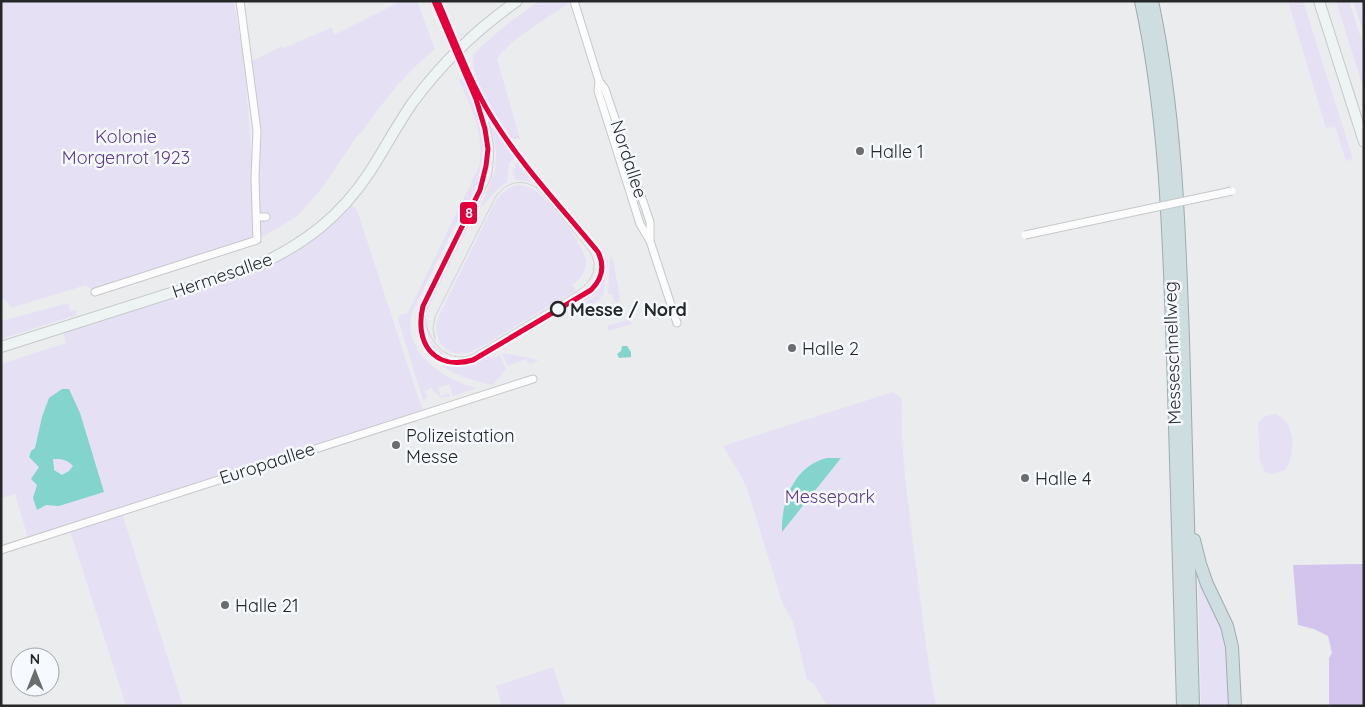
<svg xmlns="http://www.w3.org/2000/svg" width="1365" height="707" viewBox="0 0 1365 707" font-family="Quicksand,sans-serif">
<rect width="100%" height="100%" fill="#eaecee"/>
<g fill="#e6e0f5">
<path d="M1,1H234L245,70L256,216L257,131L248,63L282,46L284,48L332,27L334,35L401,1H417L435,49C407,71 382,103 361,133L357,136L320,191L296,217L257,240L95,292L86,285L11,308L5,299L1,300Z"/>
<path d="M539,1H572C553,14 508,41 497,59L520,139H512C499,121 469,77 473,54L506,25Z"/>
<path d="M1288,1H1303L1353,159L1346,161L1335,126L1326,128Z"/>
<path d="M1336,1H1349L1364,48V90Z"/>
<path d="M1353,1H1364V33Z"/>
<path d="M463,76C484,125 495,151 472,203L467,201L412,312C401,352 444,380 477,388L453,396L449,384L438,388L441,396L449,393L450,397L441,398L436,393H434L432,388L425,391L427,398L423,400L398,319L400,315L408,313L479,167C485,136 472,107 459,80Z"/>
<path d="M492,121L514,158L509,163L507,182L497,190L480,209C483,195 494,181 496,164C498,149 491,134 492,121Z"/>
<path d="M517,162L531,181H530L516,180L514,178L513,171Z"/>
<path d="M517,185C524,185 530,187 535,190C549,200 586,246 586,263C586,272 580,280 572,285L576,290L481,347C475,349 469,353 463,354C443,355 432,336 438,318L493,206C499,196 505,188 517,185Z"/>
<path d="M348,201L357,210L420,403L425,413L121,510L183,706H126L69,527L29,541L15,494L1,498V364L66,343L62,327L286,252Z"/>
<path d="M603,254L608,261L603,295L602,296L595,295L585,301L583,299C601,287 610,276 603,254Z"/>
<path d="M610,256L613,260L620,297L618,304L613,299L612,294H608V292Z"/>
<path d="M596,296L602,298L586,309L577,308Z"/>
<path d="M69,303L70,311L77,310L76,315L1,339V321Z"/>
<path d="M423,309C423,313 422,319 423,325C425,339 439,351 450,358L449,359C426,355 417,330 423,309Z"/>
<path d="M630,319L632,324L609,331L607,326Z"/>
<path d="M502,353H504L539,360L530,364L526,359L508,366Z"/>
<path d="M488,355L490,358L494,355L495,358L500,355L506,369L493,385C474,381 458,376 442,366L443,364C461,369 472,364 488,355Z"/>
<path d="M893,392L902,399C900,449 908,500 914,551C921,603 926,654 936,706H827L814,684L807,680L793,622L782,602L747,488L737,469L723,446Z"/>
<path d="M1275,414C1296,420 1296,455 1285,470L1272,474L1265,472L1260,461L1258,423L1263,417Z"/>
<path d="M1198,572L1223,625L1233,706H1201Z"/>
<path d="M553,667L566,706H502L496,686Z"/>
</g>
<path fill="#d3c4ed" d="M1364,564V706H1329V658L1332,653L1328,636L1314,629L1298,625L1293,565Z"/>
<g fill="#83d4cc" fill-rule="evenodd">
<path d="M622,346H627L631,352V357L619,358L617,354L621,351Z"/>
<path d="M62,389H69L80,413L104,492L59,506L46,505L37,510L33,498L37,485L31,479L39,467L29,457L31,451L35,448L42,417L49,398ZM53,459C61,459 67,459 73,466L69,471L62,475L54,470Z"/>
<path d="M827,458H841L782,532C781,501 794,466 827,458Z"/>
</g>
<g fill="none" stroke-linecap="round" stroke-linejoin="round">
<defs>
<g id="street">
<path d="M574,1L599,81L605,89L650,222V240"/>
<path d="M599,81L598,91L640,224L650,241L677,323"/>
<path d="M257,217H266"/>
<path d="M95,292L257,240L255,178L257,131L240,1"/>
<path d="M1,550L533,379"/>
</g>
<g id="secondary">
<path d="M1319,1L1364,142"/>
<path d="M1,347L259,265C305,243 340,217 369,173C384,150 397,125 413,102C442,63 477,29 517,1"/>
</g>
<g id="highway">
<path d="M1141,1C1166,117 1169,236 1173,355C1176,472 1180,589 1183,706"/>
<path d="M1152,1C1176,113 1179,226 1183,339C1187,462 1190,584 1193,706"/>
<path d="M1194,540L1200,564L1207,584L1227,626L1232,647L1235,706"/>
</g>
</defs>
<use href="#street" stroke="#c6c8ca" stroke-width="9"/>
<use href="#secondary" stroke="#c6c8ca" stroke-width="12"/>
<use href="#highway" stroke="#9bacb0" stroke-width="14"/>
<use href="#street" stroke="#fcfcfc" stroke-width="7"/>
<use href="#secondary" stroke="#eef3f4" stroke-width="10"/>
<use href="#highway" stroke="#cedde0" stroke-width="12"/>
<g stroke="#d2d2d3" stroke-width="1">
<path d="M489,122C494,141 495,158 491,178L427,308C420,329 439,358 462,357C468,357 473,354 478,351L579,290C592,281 599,267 590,252L526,173L492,117"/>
<path d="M435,339L433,329L435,317L496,196C507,182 521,178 537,188"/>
<path d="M435,356L446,361H461"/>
</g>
<defs>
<path id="street-bridge" d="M1025,235L1232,191"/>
</defs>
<use href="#street-bridge" stroke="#c6c8ca" stroke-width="9" stroke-linecap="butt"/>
<use href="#street-bridge" stroke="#fcfcfc" stroke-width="7"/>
<defs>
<path id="tram-1" d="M434,1L476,99L485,129L488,149L486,166L480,190L423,306C414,343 434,371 473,360L591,290C602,279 605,266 598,252C562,208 521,165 491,116C469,80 455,40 438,1"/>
</defs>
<use href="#tram-1" stroke="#f6fafe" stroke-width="9"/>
<use href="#tram-1" stroke="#e4003a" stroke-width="5"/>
</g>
<g fill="#6a6c6d" stroke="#f6fafe" stroke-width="2">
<circle cx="860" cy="151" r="5"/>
<circle cx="792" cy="348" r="5"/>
<circle cx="396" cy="445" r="5"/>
<circle cx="1025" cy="478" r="5"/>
<circle cx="225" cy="605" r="5"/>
</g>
<circle fill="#f6fafe" stroke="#252728" stroke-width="2.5" cx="558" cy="309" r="7"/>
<g text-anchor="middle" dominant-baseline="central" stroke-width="5" stroke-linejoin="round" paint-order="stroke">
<g font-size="18" fill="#5e388c" stroke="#f6fafe">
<text x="126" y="136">Kolonie<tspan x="126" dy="21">Morgenrot 1923</tspan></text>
<text x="830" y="496">Messepark</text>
</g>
<g font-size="18" fill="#252728" stroke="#f6fafe" text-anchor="start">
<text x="870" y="151">Halle 1</text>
<text x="802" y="348">Halle 2</text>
<text x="406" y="435">Polizeistation<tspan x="406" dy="21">Messe</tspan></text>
<text x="1035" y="478">Halle 4</text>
<text x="235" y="605">Halle 21</text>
</g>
<g font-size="18" fill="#252728" stroke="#f6fafe">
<text transform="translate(629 159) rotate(72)">Nordallee</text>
<text transform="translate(222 275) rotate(-19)">Hermesallee</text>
<text transform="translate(1172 353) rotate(-92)">Messeschnellweg</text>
<text transform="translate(267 463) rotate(-18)">Europaallee</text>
</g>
<g font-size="18" font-weight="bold" fill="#252728" stroke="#f6fafe" text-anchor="start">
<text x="570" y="309">Messe / Nord</text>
</g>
</g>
<rect stroke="#f6fafe" stroke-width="2" x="459" y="201" width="19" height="24" rx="5" fill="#e4003a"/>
<g font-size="14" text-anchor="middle" font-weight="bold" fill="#fff">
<text x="469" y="218">8</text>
</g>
<rect width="1365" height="707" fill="none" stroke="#252728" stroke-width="5"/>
<g transform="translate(35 672)"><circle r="24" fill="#f6fafe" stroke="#a2a6a8"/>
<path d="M0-4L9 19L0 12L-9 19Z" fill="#6a6c6d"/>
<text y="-8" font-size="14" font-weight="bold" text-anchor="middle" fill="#252728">N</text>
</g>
</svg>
